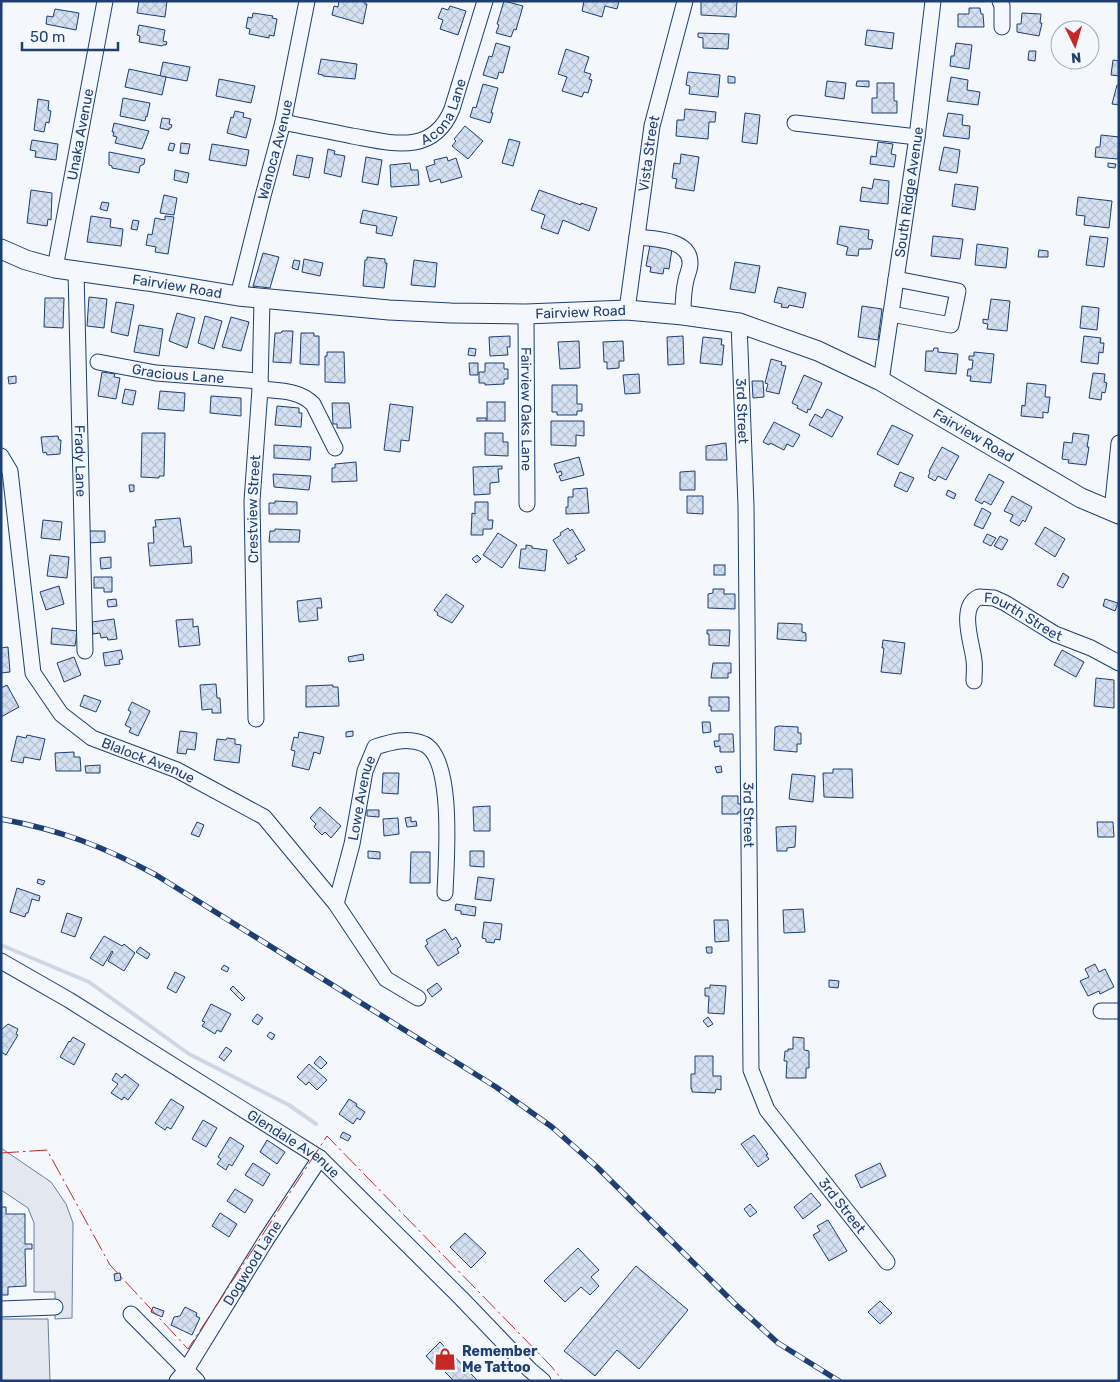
<svg xmlns="http://www.w3.org/2000/svg" width="1120" height="1382" viewBox="0 0 1120 1382" font-family="Rubik,sans-serif">
<defs>
<pattern id="building-cross-hatch" width="8" height="8" patternUnits="userSpaceOnUse" patternTransform="scale(1.25)"><rect width="8" height="8" fill="#d5e0f0"/><path d="M0 0l8 8M0 8l8-8" fill="none" stroke="#b6c1d1"/></pattern>
</defs>
<rect width="100%" height="100%" fill="#f4f7fb"/>
<g fill="#e3e8f0" stroke="#687fa3">
<path d="M1,1148L51,1182L66,1204L73,1223L72,1318L55,1319V1292H34V1223L28,1208L1,1190Z"/>
<path d="M1,1319H48L50,1381H1Z"/>
</g>
<g fill="none" stroke-linecap="round" stroke-linejoin="round">
<path stroke="#cfd7e4" stroke-width="4" d="M1,945L89,982L189,1054L289,1105L316,1124"/>
</g>
<g fill="url(#building-cross-hatch)" stroke="#1d3f73">
<path d="M139,1H167L165,17L137,13Z"/>
<path d="M339,1H365V4H367L363,24L332,15L334,6L338,7Z"/>
<path d="M504,1L523,6L516,30L514,29L511,37L496,33L499,25L497,24Z"/>
<path d="M584,1H619L617,9L605,6L602,17L582,11Z"/>
<path d="M701,1H737L736,17L701,15Z"/>
<path d="M450,6L466,11L458,35L440,29L443,20L438,18L442,8L448,10Z"/>
<path d="M969,8H980L981,14H983L984,27H958V14H969Z"/>
<path d="M55,9L79,13L76,30L46,24L47,16L53,17Z"/>
<path d="M253,13L273,16L272,18L277,19L274,36L269,35V38L249,34L250,29L246,28L248,17L252,18Z"/>
<path d="M1022,13L1041,14L1040,23H1042L1039,36L1017,32V24H1021Z"/>
<path d="M139,25L165,30L163,41L167,42L166,45H163L162,46L139,42L140,36L137,35Z"/>
<path d="M867,30L894,33L892,49L865,45Z"/>
<path d="M698,33L729,34L728,49L703,48V38L698,37Z"/>
<path d="M496,43L510,47L503,73L499,72L497,79L483,75L489,56L492,57Z"/>
<path d="M956,43L972,45L969,69L950,66L951,56H954Z"/>
<path d="M566,49L589,57L584,72L591,74L589,79L592,80L588,93L584,92L582,97L562,91L567,77L558,74Z"/>
<path d="M1029,51H1036L1035,61L1028,60Z"/>
<path d="M321,59L357,64L355,79L323,76V75L318,74Z"/>
<path d="M1113,60L1119,61V76L1111,75Z"/>
<path d="M163,62L190,67L187,81L160,76Z"/>
<path d="M129,69L166,77L162,95L125,87Z"/>
<path d="M688,72L720,75L718,97L689,94L690,86L686,85Z"/>
<path d="M728,76L735,77V83H728Z"/>
<path d="M951,77L968,80L967,90L980,92L978,105L947,101Z"/>
<path d="M219,79L255,86L251,103L216,96Z"/>
<path d="M827,81L846,83L844,99L825,96Z"/>
<path d="M857,81H869V87L856,86Z"/>
<path d="M877,83H894V101H897V113H872V98H877Z"/>
<path d="M483,84L498,88L491,113H493L490,123L470,117L473,107L476,108Z"/>
<path d="M1117,85H1119V105L1112,104Z"/>
<path d="M123,98L150,103L147,117L146,116L145,121L120,116Z"/>
<path d="M38,99L49,101L48,110L51,111L49,123L46,122L44,132L34,130Z"/>
<path d="M685,109L716,112L715,122H709L708,139L676,136L677,120H684Z"/>
<path d="M235,111L244,113L243,117L251,119L246,138L227,133L231,117L233,118Z"/>
<path d="M745,113L760,115L757,144L742,142Z"/>
<path d="M948,113L963,115L962,125L970,126L969,139L943,136Z"/>
<path d="M162,118L170,119L169,124L172,125L171,128H169V130L160,128Z"/>
<path d="M114,123L149,131L142,149L115,143L117,137L113,136L114,132H112Z"/>
<path d="M465,126L483,141L468,159L452,146L456,141L454,139Z"/>
<path d="M1101,135L1119,137L1118,159L1095,157L1096,147H1100Z"/>
<path d="M509,139L520,142L513,166L502,163Z"/>
<path d="M32,140L58,144L56,160L35,157L36,151L30,150Z"/>
<path d="M878,142L893,144L891,154L896,155L894,167L870,164L871,156L876,157Z"/>
<path d="M170,143L175,144L173,151L168,150Z"/>
<path d="M181,143L190,144L188,154L180,153Z"/>
<path d="M212,144L249,150L246,166L209,160Z"/>
<path d="M944,147L960,150L957,173L939,170Z"/>
<path d="M328,149L335,151L334,154L345,156L341,177L324,173Z"/>
<path d="M109,152L145,159L144,164L140,166L139,173L112,168V166L109,165Z"/>
<path d="M681,154L699,157L694,191L675,188L677,179L672,178L674,163L680,164Z"/>
<path d="M297,155L313,158L309,178L293,175Z"/>
<path d="M366,157L382,160L378,185L362,182Z"/>
<path d="M447,157L448,161L456,158L462,177L441,183L440,179L430,182L426,167L435,164L434,160Z"/>
<path d="M410,163L411,170H418L419,185L391,187L390,165Z"/>
<path d="M1108,163L1116,164L1115,168L1108,167Z"/>
<path d="M175,170L189,173L187,183L174,180Z"/>
<path d="M874,179L889,181L888,204L860,201L862,187L872,189Z"/>
<path d="M955,184L978,187L975,210L952,206Z"/>
<path d="M31,190L52,193L51,220L48,219L47,226L27,223Z"/>
<path d="M539,190L581,205V203L597,208L589,231L563,220L558,234L541,228L545,215L531,210Z"/>
<path d="M164,195L177,198L174,215L160,213Z"/>
<path d="M1078,197L1112,201L1109,228L1084,225L1085,216L1076,215Z"/>
<path d="M102,202L109,203L107,211L100,209Z"/>
<path d="M363,210L397,217L392,236L376,233L377,226L360,223Z"/>
<path d="M91,216L111,219L110,227L123,229L121,246L87,242Z"/>
<path d="M165,216L174,217L168,254L155,252L156,247L146,245L148,234L152,235L155,218L165,220Z"/>
<path d="M133,220L139,221L137,230L131,229Z"/>
<path d="M840,226L869,230L868,239L873,240L871,249H859L858,256L846,255L848,247L837,244Z"/>
<path d="M933,236L963,239L960,259L931,256Z"/>
<path d="M1090,236L1108,238L1104,267L1086,265Z"/>
<path d="M977,244L1008,248L1006,268L975,265Z"/>
<path d="M650,245L672,249L669,269L664,268L663,274L650,272L651,267L646,266Z"/>
<path d="M1039,250L1048,251V257H1038Z"/>
<path d="M263,253L279,257L270,288L253,286Z"/>
<path d="M367,257L385,259V263H387L384,288L363,286L365,260H367Z"/>
<path d="M304,259L323,263L320,276L302,272Z"/>
<path d="M294,260L300,261L298,270L292,268Z"/>
<path d="M414,260L437,263L435,287L411,285Z"/>
<path d="M735,262L760,266L755,293L730,289Z"/>
<path d="M778,287L806,293L803,308L789,305L788,308L781,307L782,304L774,302Z"/>
<path d="M89,297L107,299L104,328L87,326Z"/>
<path d="M45,298H64L63,328L44,327Z"/>
<path d="M991,299L1010,301L1007,331L987,329L988,324L983,323V319L988,320Z"/>
<path d="M116,302L134,305L128,336L111,332Z"/>
<path d="M862,306L882,309L878,340L858,337Z"/>
<path d="M1082,306L1099,308L1097,330L1080,328Z"/>
<path d="M177,313L195,318L187,348L169,341Z"/>
<path d="M205,316L222,321L214,349L198,343Z"/>
<path d="M231,317L249,322L241,351L222,347Z"/>
<path d="M139,325L163,329L159,356L134,352Z"/>
<path d="M282,331H293L291,363L273,362L275,333H281Z"/>
<path d="M301,333H314V336H319V365L300,364Z"/>
<path d="M510,336V347H507L508,355L490,356L489,337Z"/>
<path d="M683,336L684,364L668,365L667,337Z"/>
<path d="M1084,336L1101,338L1100,343H1104L1103,353L1099,352L1098,364L1081,362Z"/>
<path d="M703,337L722,339L721,345H724L722,365L700,363Z"/>
<path d="M579,341L580,368L560,369L558,342Z"/>
<path d="M623,341L624,361H619V368L607,369V362H604L603,342Z"/>
<path d="M469,348L476,349L475,356L468,355Z"/>
<path d="M934,348H938V352L958,354L956,374L925,371L926,351H933Z"/>
<path d="M327,352H344L345,383L325,382V356H327Z"/>
<path d="M974,352L994,354L991,383L970,381L971,376H967L968,369H972L973,360H969V356H974Z"/>
<path d="M771,359L782,362L781,365L786,366L779,394L766,391L768,384L765,383Z"/>
<path d="M469,363H478V375H470Z"/>
<path d="M485,363H504V369H508V379H504V384L485,385V383H479V372H485Z"/>
<path d="M102,372L115,374L114,377L120,378L116,399L98,396Z"/>
<path d="M1093,373L1105,374L1104,382L1107,383L1105,393L1102,392L1101,400L1089,398Z"/>
<path d="M639,374L640,393L625,394L623,375Z"/>
<path d="M804,375L822,383L810,410L808,409L807,413L797,408L798,406L792,403Z"/>
<path d="M16,376V383L9,384L8,377Z"/>
<path d="M752,381H763L764,397L753,398Z"/>
<path d="M1027,383L1046,385L1045,397H1050L1048,413L1043,412V418L1021,416L1022,405L1025,406Z"/>
<path d="M552,385H577V404H582V411H577V415H557V412H552Z"/>
<path d="M125,389L136,391L133,405L122,403Z"/>
<path d="M160,391L185,393L184,411L158,409Z"/>
<path d="M211,396L241,398V416L210,413Z"/>
<rect x="487" y="402" width="18" height="19"/>
<path d="M332,403H349L351,428H337V424H333Z"/>
<path d="M390,404L413,407L409,441L401,440L400,452L384,450Z"/>
<path d="M277,406L299,408V413H302L301,427L275,425Z"/>
<path d="M827,409L843,417L832,437L809,425L815,414L822,418Z"/>
<rect x="477" y="418" width="9" height="3"/>
<path d="M551,421H584V436L576,435V446L551,445Z"/>
<path d="M774,422L800,435L793,447L787,444L784,450L770,443L769,445L763,442Z"/>
<path d="M892,425L913,435L898,465L877,454Z"/>
<path d="M142,433H165L164,476H159V478L141,477Z"/>
<path d="M485,433H503V442H508V456L485,455Z"/>
<path d="M1073,433L1089,435L1087,447H1089L1086,465L1068,463L1069,460L1062,459L1064,442L1072,443Z"/>
<path d="M58,436L59,440H61L60,454L47,455L46,452L43,453L41,437Z"/>
<path d="M726,443L727,460H706V446Z"/>
<path d="M274,445L311,447L310,460L274,458Z"/>
<path d="M942,447L959,456L946,480L938,476L935,481L928,477L930,472L929,471Z"/>
<path d="M579,457L584,475L561,481L559,476L562,475L561,471L557,473L554,464Z"/>
<path d="M356,462L357,481L332,482V468H335V464Z"/>
<path d="M502,466V469H498L499,482L490,483V494L474,495L473,467Z"/>
<path d="M695,471V490H680V472Z"/>
<path d="M900,472L914,478L907,492L894,486Z"/>
<path d="M273,474L311,476L309,490L274,487Z"/>
<path d="M989,474L1004,482L991,505L984,501L982,504L975,500Z"/>
<path d="M129,485H134V491L130,492Z"/>
<path d="M587,488L589,513L566,514V507H568V497H573V489Z"/>
<path d="M948,490L956,494L954,499L946,495Z"/>
<path d="M687,496H703V514L687,513Z"/>
<path d="M1012,496L1032,507L1025,522L1023,520L1019,526L1010,521L1013,515L1004,511Z"/>
<path d="M275,501L297,502V514H269V503H275Z"/>
<path d="M475,502H488V520H493L492,529H483V535H471L472,513L475,514Z"/>
<path d="M982,508L991,513L983,529L974,525Z"/>
<path d="M180,518L184,547L191,546L192,563L150,566L148,543H154L153,527H156L155,520Z"/>
<path d="M43,520L62,522L60,540L41,538Z"/>
<path d="M1045,527L1065,539L1055,557L1035,544Z"/>
<path d="M568,528L570,531L572,529L585,550L575,556L577,559L568,564L553,540L561,535L560,533Z"/>
<path d="M275,529L300,530L299,542H269L270,531H275Z"/>
<path d="M89,531H105V542L89,543Z"/>
<path d="M498,533L517,545L502,568L483,555Z"/>
<path d="M987,534L996,538L991,546L983,542Z"/>
<path d="M1000,536L1008,540L1002,550L994,546Z"/>
<path d="M526,545L532,546V548L547,550L545,571L519,568L521,549H526Z"/>
<path d="M50,555L69,557L67,578L47,576Z"/>
<path d="M477,555L481,559L476,563L472,559Z"/>
<path d="M111,557V568L101,569L100,558Z"/>
<rect x="714" y="565" width="11" height="10"/>
<path d="M1063,573L1069,577L1063,588L1057,585Z"/>
<path d="M94,577H112V592H104V588H94Z"/>
<path d="M59,586L64,604L46,610L40,592Z"/>
<path d="M713,589H724V594H735V609L708,608V594L713,593Z"/>
<path d="M446,594L464,606L452,623L437,615L438,613L434,610Z"/>
<path d="M321,598L322,608H317L318,620L299,622L297,601Z"/>
<path d="M116,599L117,606L108,607L107,600Z"/>
<path d="M1105,599L1118,603L1115,611L1103,606Z"/>
<path d="M114,619L117,639L108,640L107,637L101,638L100,633L93,634L92,622Z"/>
<path d="M193,619V627L198,626L200,645L179,647L176,620Z"/>
<path d="M778,623L802,624V632L806,633V641L777,639Z"/>
<path d="M52,628L77,631L75,646L51,644Z"/>
<path d="M707,630H730L729,646L709,645V634H707Z"/>
<path d="M883,640L905,643L901,674L881,672L884,648H882Z"/>
<path d="M8,647L10,672L1,673V648Z"/>
<path d="M121,650L123,659L119,660L120,664L105,666L103,653Z"/>
<path d="M1062,650L1084,662L1076,677L1054,665Z"/>
<path d="M363,654L364,660L349,662L348,657Z"/>
<path d="M74,657L81,675L64,682L57,663Z"/>
<path d="M713,663H731V673H728V678H711Z"/>
<path d="M1096,678L1114,680V708L1094,706Z"/>
<path d="M216,684L217,698H220L221,713H212V709L202,710L200,685Z"/>
<path d="M7,685L19,707L1,717V688Z"/>
<path d="M333,685V687H338L339,706L306,707V686Z"/>
<path d="M84,695L101,701L96,712L80,706Z"/>
<path d="M709,697H729V711H711V706H709Z"/>
<path d="M132,702L150,711L138,736L129,732L131,728L125,725L131,712L128,710Z"/>
<path d="M702,722H710L711,732L703,733Z"/>
<path d="M779,726L798,727V733H801V744H797V752L774,750L775,727Z"/>
<path d="M180,731L197,733L195,750L187,749L186,754L177,753Z"/>
<path d="M353,731V736L346,737V732Z"/>
<path d="M299,732L324,737L320,754L314,752L309,770L292,766L295,751L291,750L294,737L298,738Z"/>
<path d="M719,734H733L734,752H720V746L715,747L714,741H719Z"/>
<path d="M27,735L45,739L40,760L24,757L23,763L11,761L17,736L26,738Z"/>
<path d="M227,738L235,739V744L241,745L239,763L214,760L217,739L226,740Z"/>
<path d="M74,752V757H80L81,771H56L55,753Z"/>
<path d="M100,765V773H86L85,766Z"/>
<path d="M721,766L722,772L717,773L715,767Z"/>
<path d="M833,769H852L853,798L824,797L823,773H833Z"/>
<path d="M383,773H399L398,794L382,793Z"/>
<path d="M792,774L815,776L813,802L789,799Z"/>
<path d="M722,796H738V804H742L741,812H738V814H722Z"/>
<path d="M490,806V831H474L473,807Z"/>
<path d="M320,807L341,826L331,838L325,832L322,835L314,827L316,824L310,818Z"/>
<path d="M367,810H379V817L367,816Z"/>
<path d="M411,817V822L416,821L417,826L407,827L405,818Z"/>
<path d="M398,818L399,834L384,836L383,819Z"/>
<path d="M197,822L204,825L199,837L191,834Z"/>
<path d="M1097,822H1113L1114,837H1098Z"/>
<path d="M796,826L795,847L787,848V851H777L776,827Z"/>
<path d="M368,851L380,852V859L368,858Z"/>
<path d="M470,851H484V867L470,866Z"/>
<path d="M411,852H430V883H410Z"/>
<path d="M478,877L494,879L491,901L475,899Z"/>
<path d="M38,879L45,881L43,885L37,883Z"/>
<path d="M17,888L40,896L39,901L32,899L28,913H26L25,917L10,912Z"/>
<path d="M456,904L476,907L475,916L461,914V911L455,910Z"/>
<path d="M803,909L805,932L784,933L783,910Z"/>
<path d="M67,913L82,918L75,937L61,932Z"/>
<path d="M714,920H728L729,941L715,942Z"/>
<path d="M484,922L502,924L500,940L495,939L494,943L486,942V939L482,938Z"/>
<path d="M445,929L452,940L456,937L461,946L457,949L459,953L438,966L425,946L428,944L426,940Z"/>
<path d="M104,936L122,946L124,944L135,953L124,971L108,961L113,952L112,951L103,966L90,958Z"/>
<path d="M140,947L150,954L147,959L136,952Z"/>
<path d="M706,947H712V953H707Z"/>
<path d="M1095,964L1099,972L1105,969L1114,987L1100,994L1099,991L1088,996L1080,981L1089,977L1085,969Z"/>
<path d="M224,965L229,968L227,972L221,969Z"/>
<path d="M175,972L185,977L176,993L167,988Z"/>
<path d="M829,980L839,981L838,988L829,987Z"/>
<path d="M437,983L442,989L432,997L427,990Z"/>
<path d="M710,985L726,986L724,1014L708,1013L709,996H705V988H710Z"/>
<path d="M233,986L245,998L242,1001L230,989Z"/>
<path d="M211,1004L231,1014L221,1032L217,1030L215,1034L202,1026L205,1022L202,1021Z"/>
<path d="M257,1014L263,1018L258,1025L252,1021Z"/>
<path d="M708,1017L713,1024L708,1027L703,1021Z"/>
<path d="M8,1024L18,1029L16,1034L18,1035L6,1055L1,1052V1030Z"/>
<path d="M270,1032L275,1035L272,1040L267,1036Z"/>
<path d="M73,1037L85,1044L74,1065L60,1057L69,1041L70,1042Z"/>
<path d="M793,1037L804,1038V1050L809,1051V1068H806V1078H786L787,1061H784L785,1051H788V1049H793Z"/>
<path d="M226,1047L232,1051L224,1061L219,1057Z"/>
<path d="M320,1056L327,1063L321,1069L314,1063Z"/>
<path d="M695,1056H713V1076H721V1090L716,1089L715,1093L692,1092V1089H691V1074H695Z"/>
<path d="M309,1064L327,1080L317,1090L309,1082L306,1085L297,1077Z"/>
<path d="M116,1073L122,1078L125,1074L139,1085L128,1100L124,1097L122,1100L111,1093L118,1084L112,1080Z"/>
<path d="M171,1099L184,1107L171,1129L167,1127L165,1130L155,1123Z"/>
<path d="M349,1099L357,1104L356,1106L365,1112L360,1120L357,1118L353,1124L339,1114Z"/>
<path d="M203,1120L217,1128L206,1147L192,1139Z"/>
<path d="M343,1132L351,1136L348,1141L340,1137Z"/>
<path d="M754,1135L768,1154L766,1155L769,1159L758,1167L741,1144Z"/>
<path d="M230,1137L244,1146L232,1166L229,1164L226,1170L217,1164L221,1159L218,1157Z"/>
<path d="M267,1140L285,1152L277,1164L260,1152Z"/>
<path d="M253,1163L270,1174L263,1186L245,1175Z"/>
<path d="M880,1163L886,1176L861,1188L855,1175Z"/>
<path d="M235,1189L253,1200L245,1213L227,1201Z"/>
<path d="M811,1193L821,1205L803,1219L794,1207Z"/>
<path d="M750,1204L757,1212L750,1217L744,1209Z"/>
<path d="M1,1207H6V1214H25V1244H32V1249H25L26,1286L8,1287V1295H1Z"/>
<path d="M220,1213L237,1224L229,1237L212,1226Z"/>
<path d="M828,1220L847,1251L829,1261L813,1235L820,1231L817,1226Z"/>
<path d="M465,1233L486,1253L471,1268L450,1247Z"/>
<path d="M578,1248L599,1270L591,1277L599,1286L590,1295L581,1287L565,1302L544,1281Z"/>
<path d="M636,1266L688,1310L639,1369L617,1350L595,1376L564,1351Z"/>
<path d="M120,1273L121,1280L115,1281L114,1274Z"/>
<path d="M880,1301L892,1313L880,1324L868,1312Z"/>
<path d="M153,1307L164,1311L162,1317L151,1312Z"/>
<path d="M185,1307L197,1313L196,1316L200,1318L192,1335L171,1325L174,1317L180,1316Z"/>
<path d="M440,1342L478,1381H454L438,1365L436,1367L426,1356Z"/>
</g>
<g fill="none" stroke-linecap="round" stroke-linejoin="round">
<defs>
<g id="minor">
<path d="M1000,1L1002,6V27"/>
<path id="s1" d="M283,122C306,127 329,131 352,136C391,143 433,156 452,109L485,1"/>
<path d="M795,123L917,137"/>
<path d="M637,237C655,239 691,239 690,264C690,269 687,275 686,280C683,292 683,302 683,315"/>
<path id="s2" d="M55,268L105,1"/>
<path id="s3" d="M76,271L85,651"/>
<path id="s4" d="M238,296L263,196L283,122L307,1"/>
<path id="s5" d="M627,310L652,126L685,1"/>
<path id="s6" d="M526,314L527,504"/>
<path d="M891,314L951,325L958,291L896,279"/>
<path id="s7" d="M739,323L746,506L751,1070L767,1110L887,1262"/>
<path id="s8" d="M98,362L156,373L260,381"/>
<path id="s9" d="M881,381L917,137L933,1"/>
<path d="M260,389C279,391 299,390 313,404L335,448"/>
<path id="s10" d="M1,456L10,471L33,673L61,714L92,738L177,770L264,817L336,904L386,979L418,998"/>
<path d="M1112,511L1119,443"/>
<path id="s11" d="M974,681C974,674 975,667 974,660C972,643 958,606 979,597L994,598L1005,603L1055,634L1091,648L1119,663"/>
<path id="s12" d="M256,719L252,501L260,389L262,299"/>
<path id="s13" d="M336,904L352,844L365,771L375,747C391,742 407,737 424,744C455,759 446,863 445,893"/>
<path id="s14" d="M1,961L69,1000L320,1158L461,1298L530,1370L543,1381"/>
<path d="M1101,1011H1119"/>
<path d="M1,1309L55,1307"/>
<path d="M131,1314L197,1381"/>
<path id="s15" d="M177,1381L186,1370L266,1240L320,1158"/>
</g>
<g id="major">
<path id="s16" d="M1,249L26,260L55,268L147,281L238,296L389,310L451,313L526,314L627,310L683,315L739,323L818,351L881,381L1081,498L1119,514"/>
</g>
</defs>
<use href="#minor" stroke="#1d3f73" stroke-width="17"/>
<use href="#major" stroke="#1d3f73" stroke-width="21"/>
<use href="#minor" stroke="#f4f7fb" stroke-width="15"/>
<use href="#major" stroke="#f4f7fb" stroke-width="19"/>
<defs>
<path id="rail" d="M1,819C60,830 103,846 156,875L496,1087L552,1127L597,1167L735,1304L778,1343L839,1381"/>
</defs>
<use href="#rail" stroke="#1d3f73" stroke-width="5.5"/>
<use href="#rail" stroke="#f4f7fb" stroke-width="4" stroke-dasharray="11" stroke-linecap="butt"/>
<path stroke="#c62828" stroke-width="1" stroke-dasharray="18 4 2.5 4" stroke-linecap="butt" d="M1,1153L47,1150L110,1265L188,1349L327,1136L551,1366L563,1381"/>
</g>
<defs>
<symbol id="shop-bare" viewBox="-9 -9 18 18"><path d="M-5-2.5h2.3a2.7 3.5 0 0 1 5.4 0H5L5.5 6h-11ZM-1.5-2.5h3a1.5 2.3 0 0 0-3 0Z" fill="#c62828" stroke="#f4f7fb" stroke-width="2.5" paint-order="stroke"/></symbol>
</defs>
<g fill-rule="evenodd">
<use href="#shop-bare" x="429" y="1343" width="32" height="32"/>
</g>
<g text-anchor="middle" dominant-baseline="central" stroke-width="4" stroke-linejoin="round" paint-order="stroke">
<g font-size="14" fill="#1d3f73" stroke="#f4f7fb">
<text stroke="none"><textPath href="#s1" startOffset="179">Acona Lane</textPath></text>
<text stroke="none"><textPath href="#s2" startOffset="136">Unaka Avenue</textPath></text>
<text stroke="none"><textPath href="#s4" startOffset="151">Wanoca Avenue</textPath></text>
<text stroke="none"><textPath href="#s5" startOffset="158">Vista Street</textPath></text>
<text stroke="none"><textPath href="#s9" startOffset="191">South Ridge Avenue</textPath></text>
<text stroke="none"><textPath href="#s16" startOffset="181">Fairview Road</textPath></text>
<text stroke="none"><textPath href="#s16" startOffset="586">Fairview Road</textPath></text>
<text stroke="none"><textPath href="#s8" startOffset="81">Gracious Lane</textPath></text>
<text stroke="none"><textPath href="#s6" startOffset="95">Fairview Oaks Lane</textPath></text>
<text stroke="none"><textPath href="#s7" startOffset="88">3rd Street</textPath></text>
<text stroke="none"><textPath href="#s16" startOffset="1006">Fairview Road</textPath></text>
<text stroke="none"><textPath href="#s3" startOffset="190">Frady Lane</textPath></text>
<text stroke="none"><textPath href="#s12" startOffset="210">Crestview Street</textPath></text>
<text stroke="none"><textPath href="#s11" startOffset="138">Fourth Street</textPath></text>
<text stroke="none"><textPath href="#s10" startOffset="370">Blalock Avenue</textPath></text>
<text stroke="none"><textPath href="#s13" startOffset="109">Lowe Avenue</textPath></text>
<text stroke="none"><textPath href="#s7" startOffset="492">3rd Street</textPath></text>
<text stroke="none"><textPath href="#s14" startOffset="345">Glendale Avenue</textPath></text>
<text stroke="none"><textPath href="#s7" startOffset="912">3rd Street</textPath></text>
<text stroke="none"><textPath href="#s15" startOffset="140">Dogwood Lane</textPath></text>
</g>
<g font-size="14" font-weight="bold" fill="#1d3f73" stroke="#f4f7fb" text-anchor="start">
<text x="462" y="1351">Remember<tspan x="462" dy="16">Me Tattoo</tspan></text>
</g>
</g>
<rect width="1120" height="1382" fill="none" stroke="#1d3f73" stroke-width="5"/>
<g transform="translate(1075 45) rotate(175)"><circle r="24" fill="#f4f7fb" stroke="#9eadc5"/>
<path d="M0-4L9 19L0 12L-9 19Z" fill="#c62828"/>
<text y="-8" font-size="14" font-weight="bold" text-anchor="middle" fill="#1d3f73">N</text>
</g>
<path d="M22 42v8h96v-8" fill="none" stroke="#1d3f73" stroke-width="2.5"/>
<text x="30" y="42" font-size="15" fill="#1d3f73" stroke="#f4f7fb" stroke-width="4" paint-order="stroke">50 m</text>
</svg>
